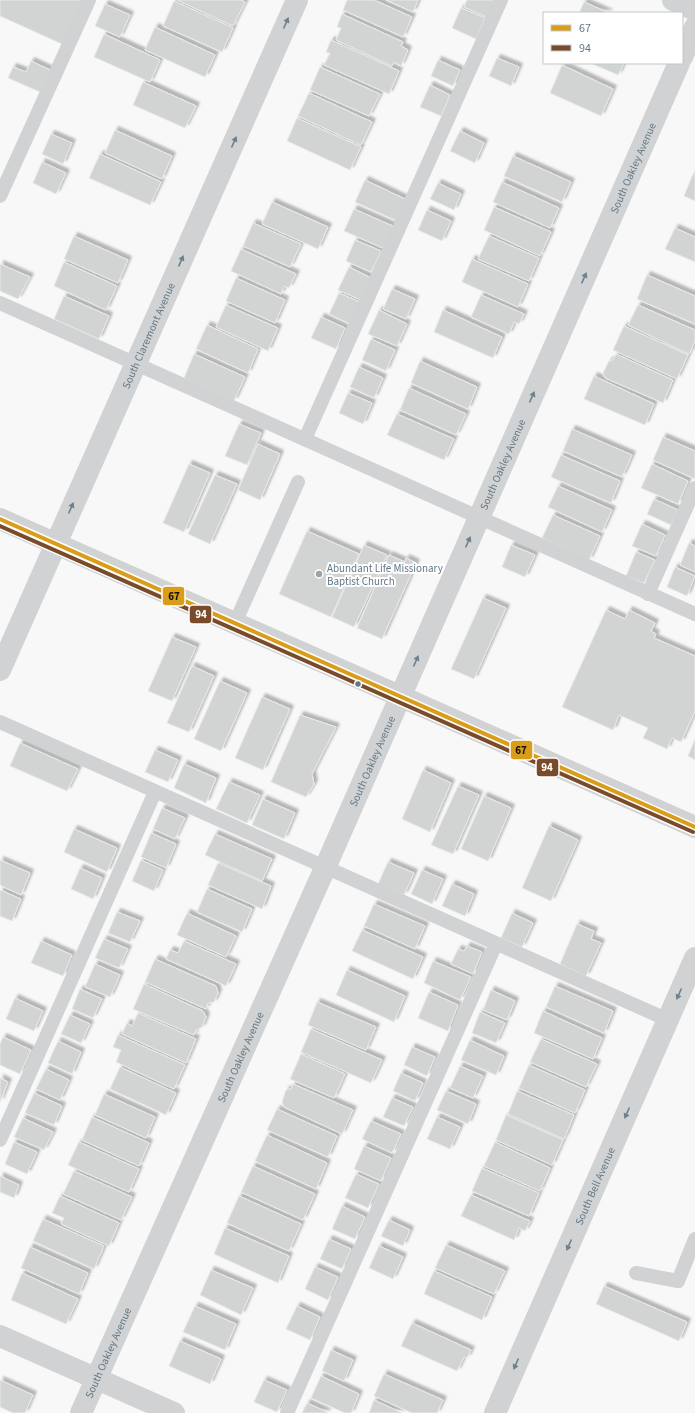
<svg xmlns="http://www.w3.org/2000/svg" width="695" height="1413" viewBox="0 0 695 1413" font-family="'Source Sans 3',sans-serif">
<defs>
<filter id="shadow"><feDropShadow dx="3.5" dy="-3.5" stdDeviation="1" flood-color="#0004"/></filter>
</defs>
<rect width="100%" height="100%" fill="#f8f8f8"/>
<g fill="#d2d4d4" stroke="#e8e8e8" filter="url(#shadow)">
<path d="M0,0H84L64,45L0,16Z"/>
<path d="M177,0H241L245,2L233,26Z"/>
<path d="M347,0H374L412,17L403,37L343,10Z"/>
<path d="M386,0H418L413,12Z"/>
<path d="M467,0H494L487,17L464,7Z"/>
<path d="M174,1L233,28L222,52L163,26Z"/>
<path d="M584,2L609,13H579Z"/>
<path d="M105,4L130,15L120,37L95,26Z"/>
<path d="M461,8L485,18L476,39L452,28Z"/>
<path d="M342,14L403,42L401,46L408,50L401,66L394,62L392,66L336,40L341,28L337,27Z"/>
<path d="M155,27L215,55L205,77L145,50Z"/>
<path d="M104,34L160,60L150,82L94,57Z"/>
<path d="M331,40L399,71L389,94L324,65L330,53L326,52Z"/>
<path d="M497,58L519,67L511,86L489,76Z"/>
<path d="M438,60L460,70L453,86L431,76Z"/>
<path d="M31,61L50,70L40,92L8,78L13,67L26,72Z"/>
<path d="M590,63H624L618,75Z"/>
<path d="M562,65L613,89L601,116L550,93Z"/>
<path d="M320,67L380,94L369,116L310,90Z"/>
<path d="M143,82L196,106L185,128L133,105Z"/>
<path d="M430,85L450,95L441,116L420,107Z"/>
<path d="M309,93L372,122L361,145L298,116Z"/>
<path d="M297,118L361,147L350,170L287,141Z"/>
<path d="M115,130L172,156L162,179L105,153Z"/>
<path d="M460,131L484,143L475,163L450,151Z"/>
<path d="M51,134L72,143L63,164L42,154Z"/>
<path d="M100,154L161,182L150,205L89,178Z"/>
<path d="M513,156L571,182L562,202L504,176Z"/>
<path d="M42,162L66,173L56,194L33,183Z"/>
<path d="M693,174L695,175V201L684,196Z"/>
<path d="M365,180L407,200L397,221L355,202Z"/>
<path d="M502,182L559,208L550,228L493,202Z"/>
<path d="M438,183L461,194L454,210L430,199Z"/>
<path d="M272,202L328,227L318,249L262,224Z"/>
<path d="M494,207L551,232L540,256L484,230Z"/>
<path d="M354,209L395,227L385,249L344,231Z"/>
<path d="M427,210L451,221L442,241L418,230Z"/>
<path d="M253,223L301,244L290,267L243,246Z"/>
<path d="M675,228L695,237V262L665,249Z"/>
<path d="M74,236L128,260L118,283L64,259Z"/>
<path d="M489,236L539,258L529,281L478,259Z"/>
<path d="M355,240L381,251L371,272L346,261Z"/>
<path d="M241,249L296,274L289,288L284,286L281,294L231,271Z"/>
<path d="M472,259L528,284L518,307L462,282Z"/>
<path d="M64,262L117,286L106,310L54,286Z"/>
<path d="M0,264L30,277L18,299L0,291Z"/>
<path d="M349,267L371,278L361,300L338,290Z"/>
<path d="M647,275L695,296V324L637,299Z"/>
<path d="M236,278L285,300L275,323L226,301Z"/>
<path d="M392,289L415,299L406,319L383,309Z"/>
<path d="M339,293L360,302L350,324L329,314Z"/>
<path d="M481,295L524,314L519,324L514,322L509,334L471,317Z"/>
<path d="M64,296L109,316L99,339L54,319Z"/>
<path d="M226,305L278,328L268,351L216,327Z"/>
<path d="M638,305L695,330V341L689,354L628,325Z"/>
<path d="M379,310L407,324L397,346L368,334Z"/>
<path d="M443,310L502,337L493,358L434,332Z"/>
<path d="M321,317L345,328L336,349L311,338Z"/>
<path d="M207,325L258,349L248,373L196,349Z"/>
<path d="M624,326L688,355L677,379L613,350Z"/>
<path d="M371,339L395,350L386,371L362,360Z"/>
<path d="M194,354L245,377L234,401L184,378Z"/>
<path d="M616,354L673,380L663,403L605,378L603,373L609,361L613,360Z"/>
<path d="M420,361L477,387L468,409L411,383Z"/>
<path d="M359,367L383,378L374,398L350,387Z"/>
<path d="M594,376L654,404L645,425L584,399Z"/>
<path d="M409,388L466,414L456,435L400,410Z"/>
<path d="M348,393L372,403L363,424L339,413Z"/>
<path d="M397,414L454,439L444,460L387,435Z"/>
<path d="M239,424L261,433L247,465L225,456Z"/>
<path d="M572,429L632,455L622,477L563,451Z"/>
<path d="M663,437L695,451V479L653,460Z"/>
<path d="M258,444L280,454L260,500L238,490Z"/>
<path d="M561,455L620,481L611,503L551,477Z"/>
<path d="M189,464L210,473L184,532L163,523Z"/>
<path d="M652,464L688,481L678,504L641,488Z"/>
<path d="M215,475L237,484L210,544L188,534Z"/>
<path d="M558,486L612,510L602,532L548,507Z"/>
<path d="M654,499L678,510L671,525L647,514Z"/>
<path d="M553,515L600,536L589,560L542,538Z"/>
<path d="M642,524L665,535L656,556L632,546Z"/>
<path d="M307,531L359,554L331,617L279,594Z"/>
<path d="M689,543L695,546V572L680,565Z"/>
<path d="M364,545L387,555L354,627L332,617Z"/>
<path d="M511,545L535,555L525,577L502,567Z"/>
<path d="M636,552L655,560L644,583L626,576Z"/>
<path d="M389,555L405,562L406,558L416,563L382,639L357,628Z"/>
<path d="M675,567L695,576L687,596L667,587Z"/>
<path d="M483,598L506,608L474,679L451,669Z"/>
<path d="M606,610L625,619L629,610L655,623L651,631L656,634L654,638L695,656V711L681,742L672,738L667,749L643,738L648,728L619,715L613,730L562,707Z"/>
<path d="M172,637L196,647L172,701L148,691Z"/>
<path d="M192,666L214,676L189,732L167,723Z"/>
<path d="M220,681L247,693L221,751L194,739Z"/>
<path d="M262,697L290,709L263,770L235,758Z"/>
<path d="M300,715L336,727L312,774L314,784L306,797L271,782Z"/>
<path d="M695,739V760L688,756Z"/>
<path d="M20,743L78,769L67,791L10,766Z"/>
<path d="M155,750L178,760L168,782L145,772Z"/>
<path d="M184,764L216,778L206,803L174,788Z"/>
<path d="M423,770L451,783L430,832L402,819Z"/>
<path d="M229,782L260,795L247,823L216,809Z"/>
<path d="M458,786L479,795L453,854L431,845Z"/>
<path d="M484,796L511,808L488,861L461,849Z"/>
<path d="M263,799L295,813L284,839L252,825Z"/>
<path d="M162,808L185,818L175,839L153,829Z"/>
<path d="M549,826L578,840L551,901L522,888Z"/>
<path d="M74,829L117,848L107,872L64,852Z"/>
<path d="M151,833L176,844L166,868L141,857Z"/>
<path d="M215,834L272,859L262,881L205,855Z"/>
<path d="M0,860L30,873L21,895L0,885Z"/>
<path d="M141,860L163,870L154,891L132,881Z"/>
<path d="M388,862L414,873L404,895L378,884Z"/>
<path d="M218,863L271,886L262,909L208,885Z"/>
<path d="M80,868L102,878L93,899L71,889Z"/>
<path d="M422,870L443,879L432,904L411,894Z"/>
<path d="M452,884L474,894L465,916L442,906Z"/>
<path d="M207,889L252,909L242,932L197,912Z"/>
<path d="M0,890L21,899L12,921L0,916Z"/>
<path d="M374,904L425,926L415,949L364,926Z"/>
<path d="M117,912L140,921L130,942L108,933Z"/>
<path d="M187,913L236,936L226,957L177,935Z"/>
<path d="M512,913L533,923L522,947L501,938Z"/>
<path d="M577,924L594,931L591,939L601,943L586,976L560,964Z"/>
<path d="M362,930L423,957L413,979L352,951Z"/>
<path d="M104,939L128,949L119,968L95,958Z"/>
<path d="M41,941L72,955L63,976L31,963Z"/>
<path d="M184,941L236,964L226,986L166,959L170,950L178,953Z"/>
<path d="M467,946L482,952L473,974L451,964L458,949L464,951Z"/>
<path d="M155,959L216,986L218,993L214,1002L208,1003L206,1009L145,982Z"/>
<path d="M433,961L471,977L460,1000L424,983Z"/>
<path d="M95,964L120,975L110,997L85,987Z"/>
<path d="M347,970L405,996L394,1022L336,995Z"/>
<path d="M144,984L203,1011L206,1017L202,1027L196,1030L194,1035L133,1009Z"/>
<path d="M555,986L613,1011L604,1033L546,1007Z"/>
<path d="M80,989L102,999L93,1018L72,1009Z"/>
<path d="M491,990L515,1001L507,1020L483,1010Z"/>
<path d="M429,992L458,1005L448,1031L418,1018Z"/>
<path d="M15,998L43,1011L34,1031L6,1019Z"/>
<path d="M317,1002L376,1027L366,1050L308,1025Z"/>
<path d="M543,1011L602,1038L593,1059L534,1033Z"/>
<path d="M480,1012L505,1023L496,1043L472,1033Z"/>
<path d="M138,1013L196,1039L186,1063L122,1034L127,1023L132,1026Z"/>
<path d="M70,1015L90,1024L81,1043L61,1034Z"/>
<path d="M311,1029L382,1060L371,1083L301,1052Z"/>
<path d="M118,1035L185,1065L174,1089L116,1062L121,1050L113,1047Z"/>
<path d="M3,1037L31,1050L20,1074L0,1065V1044Z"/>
<path d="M541,1039L597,1064L586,1087L530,1062Z"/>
<path d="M470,1040L504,1056L496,1075L461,1060Z"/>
<path d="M58,1041L81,1052L72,1074L48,1063Z"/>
<path d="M412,1047L435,1057L427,1076L404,1065Z"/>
<path d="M301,1054L345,1074L334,1098L290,1079Z"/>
<path d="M529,1065L585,1090L575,1113L519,1088Z"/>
<path d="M460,1066L483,1076L473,1098L450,1088Z"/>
<path d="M120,1067L176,1093L166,1115L110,1089Z"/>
<path d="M46,1069L69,1080L60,1100L36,1089Z"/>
<path d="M401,1073L423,1083L415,1101L393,1091Z"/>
<path d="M0,1078L8,1082L0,1102Z"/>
<path d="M293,1084L353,1110L342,1134L284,1107L282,1102L286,1090L291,1089Z"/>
<path d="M446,1091L476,1104L468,1124L437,1110Z"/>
<path d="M517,1091L574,1115L564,1139L508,1114Z"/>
<path d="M34,1093L62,1106L54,1125L25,1113Z"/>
<path d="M104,1094L155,1117L146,1138L95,1115Z"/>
<path d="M392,1098L413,1107L404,1126L383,1117Z"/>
<path d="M277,1109L337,1136L328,1157L267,1130Z"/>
<path d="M506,1115L563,1140L552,1165L496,1140Z"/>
<path d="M92,1117L149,1143L139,1166L82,1140Z"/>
<path d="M437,1117L460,1127L450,1149L427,1139Z"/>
<path d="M23,1118L53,1132L44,1150L14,1137Z"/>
<path d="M371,1121L401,1134L392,1153L362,1139Z"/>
<path d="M267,1135L327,1163L316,1189L255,1161Z"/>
<path d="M14,1142L37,1152L27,1174L5,1164Z"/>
<path d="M79,1142L139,1169L129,1192L68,1165Z"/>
<path d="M495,1142L550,1168L540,1191L484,1166Z"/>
<path d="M364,1146L391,1158L381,1181L354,1169Z"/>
<path d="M253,1166L315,1194L303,1220L241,1192Z"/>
<path d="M482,1168L539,1193L529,1216L472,1191Z"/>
<path d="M74,1171L132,1197L121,1220L63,1194Z"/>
<path d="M356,1174L379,1184L368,1208L345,1198Z"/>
<path d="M0,1176L19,1185L14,1198L0,1192Z"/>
<path d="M471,1195L530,1221L525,1231L519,1228L514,1240L461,1216Z"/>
<path d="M60,1196L119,1223L109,1246L61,1224L64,1218L52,1213Z"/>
<path d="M239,1196L301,1224L289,1251L227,1223Z"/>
<path d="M342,1206L365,1217L355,1239L332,1229Z"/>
<path d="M43,1219L104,1246L94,1269L33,1241Z"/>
<path d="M389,1220L410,1230L403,1246L381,1236Z"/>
<path d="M225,1228L289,1256L278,1283L214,1254Z"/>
<path d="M329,1239L351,1249L342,1269L320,1259Z"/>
<path d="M446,1245L505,1271L494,1294L435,1268Z"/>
<path d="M379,1246L403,1257L393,1279L369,1268Z"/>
<path d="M30,1247L88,1273L79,1294L21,1268Z"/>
<path d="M315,1267L338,1277L328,1300L305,1289Z"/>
<path d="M211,1270L253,1288L241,1315L200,1295Z"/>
<path d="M434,1271L492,1297L482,1320L424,1294Z"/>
<path d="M22,1273L78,1299L66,1324L11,1300Z"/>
<path d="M604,1286L687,1322L679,1341L596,1304Z"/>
<path d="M195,1306L236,1324L225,1350L183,1332Z"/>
<path d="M297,1306L320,1317L310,1340L286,1329Z"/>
<path d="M412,1323L471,1350L467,1358L464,1357L457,1371L401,1346Z"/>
<path d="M180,1341L221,1359L210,1384L169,1366Z"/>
<path d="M331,1350L353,1360L344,1381L322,1371Z"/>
<path d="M384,1374L443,1400L437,1413H412L374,1396Z"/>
<path d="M321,1376L359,1394L351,1413H345L311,1398Z"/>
<path d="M0,1380L33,1395L25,1413H13L0,1407Z"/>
<path d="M264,1380L287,1390L277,1412L254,1402Z"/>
<path d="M374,1400L402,1413H369Z"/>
<path d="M307,1403L327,1412V1413H302Z"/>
</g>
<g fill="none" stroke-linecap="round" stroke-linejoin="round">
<g stroke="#d1d2d3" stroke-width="14">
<path d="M0,196L89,0"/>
<path d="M0,303L695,614"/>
<path d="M305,439L501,0"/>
<path d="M648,594L695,488"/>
<path d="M235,623L298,482"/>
<path d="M0,722L668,1020"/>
<path d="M0,1140L155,792"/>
<path d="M636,1273L678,1281L695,1239"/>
<path d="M287,1413L496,944"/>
</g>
<g stroke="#d1d2d3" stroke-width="22">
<path d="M673,0L695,10"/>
<path d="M682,57L695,27"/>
<path id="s1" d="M0,670L297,0"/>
<path d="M0,1336L174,1413"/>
<path id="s2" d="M81,1413L325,868L679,63"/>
<path id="s3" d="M495,1413L695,958"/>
</g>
<path stroke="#d1d2d3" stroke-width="22" d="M0,519L695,827"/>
<defs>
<path id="bus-1" d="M0,519L695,827"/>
<path id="bus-2" d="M0,526L693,832"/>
</defs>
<use href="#bus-1" stroke="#fff" stroke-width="7"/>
<use href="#bus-2" stroke="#fff" stroke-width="7"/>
<use href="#bus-1" stroke="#d99d1a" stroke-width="4"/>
<use href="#bus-2" stroke="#7a4b2a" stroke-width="4"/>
</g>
<defs><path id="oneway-solid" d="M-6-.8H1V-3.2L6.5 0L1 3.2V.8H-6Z"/></defs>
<g fill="#6d818c">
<use href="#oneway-solid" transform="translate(286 23) rotate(-66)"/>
<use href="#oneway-solid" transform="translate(234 142) rotate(-66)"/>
<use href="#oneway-solid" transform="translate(181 261) rotate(-66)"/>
<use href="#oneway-solid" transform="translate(584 278) rotate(-66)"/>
<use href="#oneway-solid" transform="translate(532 397) rotate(-66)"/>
<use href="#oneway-solid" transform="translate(71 508) rotate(-66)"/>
<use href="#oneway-solid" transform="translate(468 542) rotate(-66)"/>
<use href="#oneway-solid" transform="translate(416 661) rotate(-66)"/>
<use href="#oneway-solid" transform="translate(679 994) rotate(114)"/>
<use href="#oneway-solid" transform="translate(627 1113) rotate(114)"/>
<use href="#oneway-solid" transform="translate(569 1245) rotate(114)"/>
<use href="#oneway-solid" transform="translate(516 1364) rotate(114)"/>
</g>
<circle fill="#96a5ad" stroke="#fff" stroke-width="1.5" cx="319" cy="574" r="4"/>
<circle fill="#627884" stroke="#fff" stroke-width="1.5" cx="358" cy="684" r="3.5"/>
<g text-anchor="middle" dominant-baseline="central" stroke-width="4" stroke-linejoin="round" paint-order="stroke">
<g font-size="11" fill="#627884" stroke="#fff">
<text stroke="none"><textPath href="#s2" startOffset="1362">South Oakley Avenue</textPath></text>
<text stroke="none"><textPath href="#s1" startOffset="366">South Claremont Avenue</textPath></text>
<text stroke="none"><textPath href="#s2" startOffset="1038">South Oakley Avenue</textPath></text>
<text stroke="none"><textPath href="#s2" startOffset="714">South Oakley Avenue</textPath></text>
<text stroke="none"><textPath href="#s2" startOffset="390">South Oakley Avenue</textPath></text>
<text stroke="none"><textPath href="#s3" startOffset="248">South Bell Avenue</textPath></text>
<text stroke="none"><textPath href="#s2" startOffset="66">South Oakley Avenue</textPath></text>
</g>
<g font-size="11" fill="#627884" stroke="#fff" text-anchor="start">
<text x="327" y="568">Abundant Life Missionary<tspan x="327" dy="13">Baptist Church</tspan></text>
</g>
</g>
<g stroke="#fff" stroke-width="1.5">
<rect x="162" y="586" width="23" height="20" rx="4" fill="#d99d1a"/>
<rect x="189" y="605" width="23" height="19" rx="4" fill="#7a4b2a"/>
<rect x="510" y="740" width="23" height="20" rx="4" fill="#d99d1a"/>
<rect x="536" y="758" width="23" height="19" rx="4" fill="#7a4b2a"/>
</g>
<g font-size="11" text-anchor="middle" font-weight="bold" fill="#fff">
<text x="201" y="618">94</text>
<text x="547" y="771">94</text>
</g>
<g font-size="11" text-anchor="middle" font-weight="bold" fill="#111">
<text x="174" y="600">67</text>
<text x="521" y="754">67</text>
</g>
<rect x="543" y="12" width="140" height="52" fill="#ffffff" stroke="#c0c9ce"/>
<rect x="551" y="25" width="20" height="6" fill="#d99d1a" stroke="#c0c9ce"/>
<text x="579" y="32" font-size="12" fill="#627884">67</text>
<rect x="551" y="45" width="20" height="6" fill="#7a4b2a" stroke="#c0c9ce"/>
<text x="579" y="52" font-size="12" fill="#627884">94</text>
</svg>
